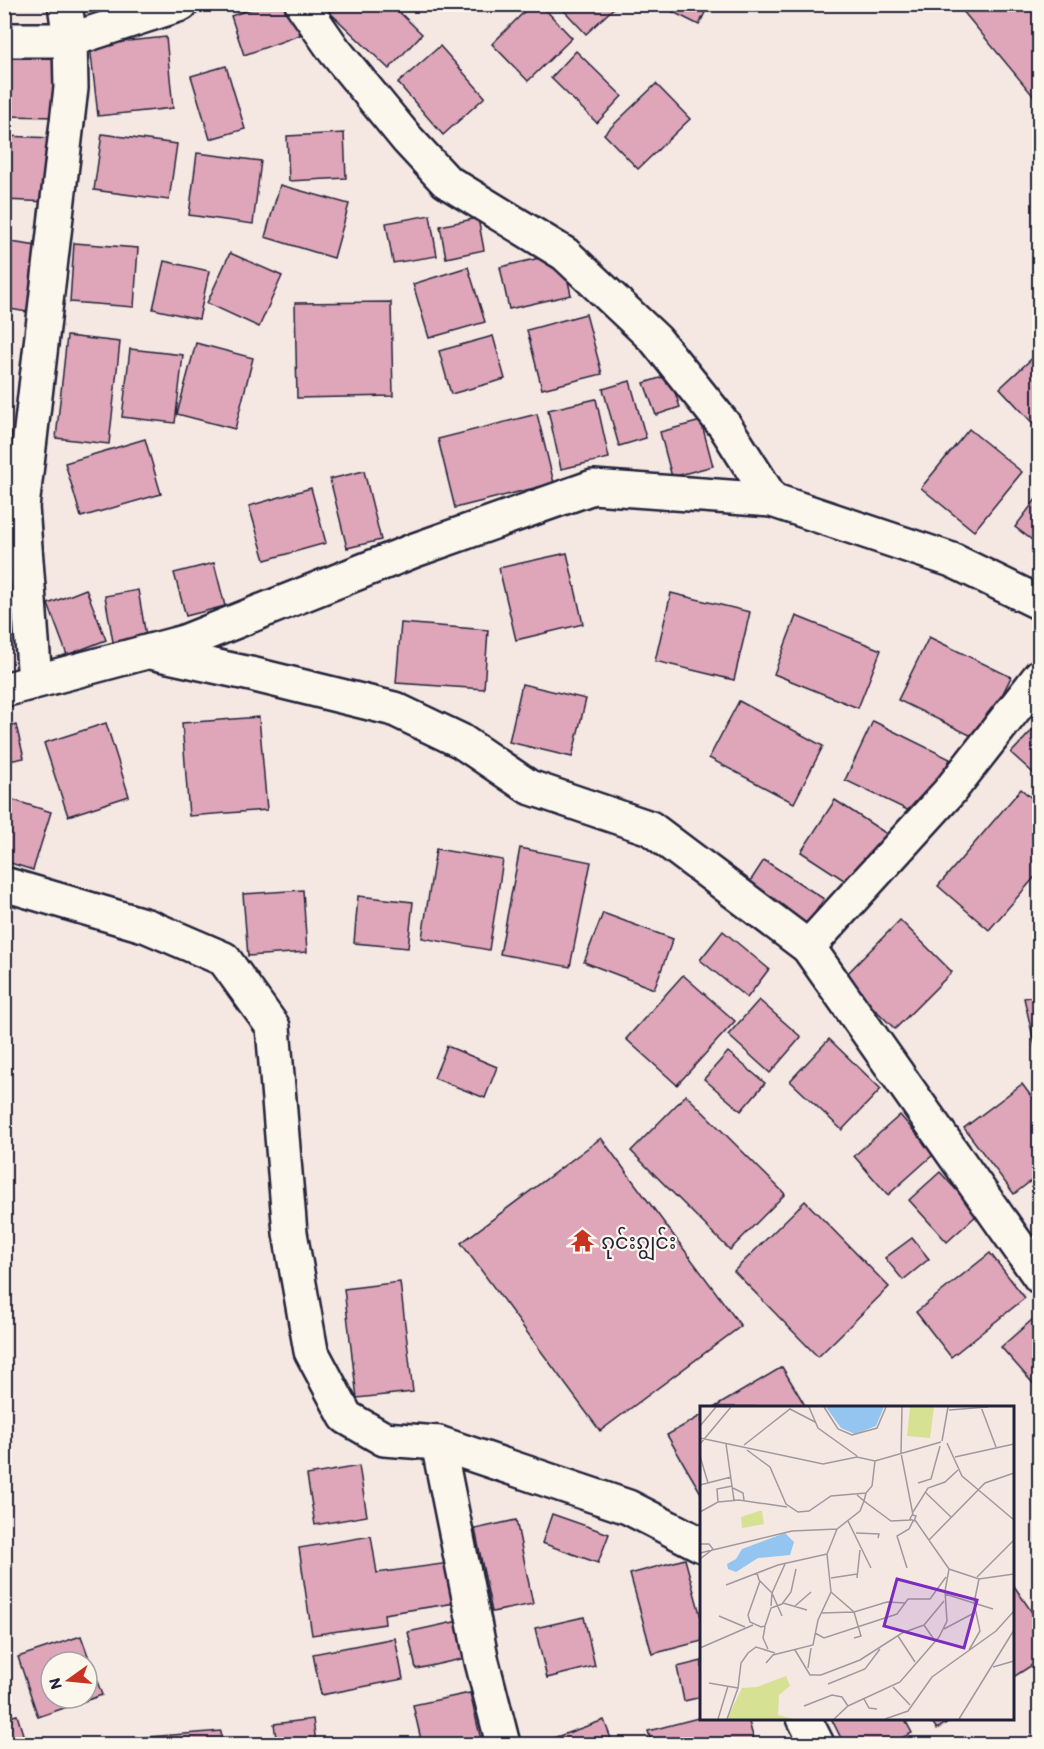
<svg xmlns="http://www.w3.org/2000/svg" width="1044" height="1749" viewBox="0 0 1044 1749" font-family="Itim,'Noto Sans Myanmar',sans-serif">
<rect width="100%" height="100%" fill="#f5e7e2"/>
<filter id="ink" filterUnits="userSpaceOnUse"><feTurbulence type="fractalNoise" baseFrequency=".0167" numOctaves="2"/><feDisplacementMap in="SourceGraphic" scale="12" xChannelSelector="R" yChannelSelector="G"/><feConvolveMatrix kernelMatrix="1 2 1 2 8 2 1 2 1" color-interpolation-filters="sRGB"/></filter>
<g filter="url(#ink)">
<g fill="#dea6b8" stroke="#22223b" stroke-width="1.5" fill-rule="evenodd">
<path d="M266,4H290L300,35L244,55L231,16Z"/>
<path d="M321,4H391L422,34L389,69Z"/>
<path d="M532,4H540L572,38L528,81L492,44Z"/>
<path d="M558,4H618L586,34Z"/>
<path d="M657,4H709L699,25Z"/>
<path d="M957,4H1040V104Z"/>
<path d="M166,37L173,108L98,116L90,45Z"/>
<path d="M440,46L485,97L443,135L398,83Z"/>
<path d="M576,51L622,96L597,123L551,78Z"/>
<path d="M4,58H57V117L4,116Z"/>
<path d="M226,66L245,129L210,139L191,76Z"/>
<path d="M656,84L690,119L638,169L604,134Z"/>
<path d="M344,133L346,178L289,181L287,136Z"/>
<path d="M102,134L177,144L169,200L94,190Z"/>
<path d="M4,136L54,138L50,202L4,200Z"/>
<path d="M197,153L261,161L253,224L189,215Z"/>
<path d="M280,185L349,204L334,258L265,237Z"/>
<path d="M430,215L437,256L393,263L386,223Z"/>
<path d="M478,218L484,250L446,258L440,226Z"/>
<path d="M4,241L37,246L27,312L4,308Z"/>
<path d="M74,243L138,248L134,307L70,302Z"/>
<path d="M230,253L282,276L259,327L207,303Z"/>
<path d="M562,253L571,295L509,309L500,267Z"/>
<path d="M164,261L209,271L199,319L153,309Z"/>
<path d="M468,267L485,322L429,338L413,284Z"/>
<path d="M391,302L393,396L297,398L295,303Z"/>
<path d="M586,314L602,374L542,389L527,330Z"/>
<path d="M67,336L120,342L109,444L56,438Z"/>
<path d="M493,336L505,379L451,394L439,351Z"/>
<path d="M196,343L253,358L235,429L177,414Z"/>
<path d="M130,349L183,355L175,423L122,417Z"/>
<path d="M1040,351V431L1000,388Z"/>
<path d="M669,375L680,407L656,415L644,383Z"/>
<path d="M630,381L646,438L619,446L603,389Z"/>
<path d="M596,399L609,458L561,469L548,410Z"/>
<path d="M537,414L554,483L455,508L438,439Z"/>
<path d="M701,421L713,466L672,477L660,432Z"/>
<path d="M969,429L1022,472L974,531L921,488Z"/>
<path d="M145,439L161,494L81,517L65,463Z"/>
<path d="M364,471L381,540L347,548L330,479Z"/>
<path d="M311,488L326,543L265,560L249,506Z"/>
<path d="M1040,494V546L1015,527Z"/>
<path d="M11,546L19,609L4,611V547Z"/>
<path d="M567,553L583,624L516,640L499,568Z"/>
<path d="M214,563L225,606L186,616L174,573Z"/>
<path d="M86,589L106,640L67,655L48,604Z"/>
<path d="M138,590L146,636L113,642L105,596Z"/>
<path d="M671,593L750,612L734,680L655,661Z"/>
<path d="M796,616L881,650L858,708L774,674Z"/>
<path d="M401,623L488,630L484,689L396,683Z"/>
<path d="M929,637L1011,677L980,740L898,700Z"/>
<path d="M522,684L586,699L572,757L509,742Z"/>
<path d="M739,701L823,746L794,803L709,758Z"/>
<path d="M259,717L267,810L189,816L182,723Z"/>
<path d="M873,721L950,759L922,817L845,780Z"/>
<path d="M1040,722V779L1011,753Z"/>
<path d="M106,723L129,796L68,816L44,743Z"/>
<path d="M16,725L24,758L4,762V727Z"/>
<path d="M1021,789L1040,805V871L989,930L938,886Z"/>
<path d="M4,797L51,812L33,870L4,861Z"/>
<path d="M835,800L887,834L853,886L801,852Z"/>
<path d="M520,848L591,862L570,967L500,954Z"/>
<path d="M436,849L503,860L489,950L422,938Z"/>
<path d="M764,860L824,899L807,925L747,886Z"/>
<path d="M303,890L307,952L248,956L243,894Z"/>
<path d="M358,896L413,902L408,948L354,943Z"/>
<path d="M603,913L673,939L654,989L584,962Z"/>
<path d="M900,920L952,972L895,1029L843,978Z"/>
<path d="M723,931L769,969L747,998L700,960Z"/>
<path d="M683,975L735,1021L677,1085L626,1039Z"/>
<path d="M1040,995V1058L1038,1059L1024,998Z"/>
<path d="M759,1000L801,1037L770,1073L728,1035Z"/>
<path d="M829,1039L881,1089L842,1130L790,1081Z"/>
<path d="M447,1046L497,1067L485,1098L434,1078Z"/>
<path d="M728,1052L765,1083L741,1111L704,1079Z"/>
<path d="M1022,1084L1040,1108V1174L1014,1194L964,1128Z"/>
<path d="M686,1095L785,1194L730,1250L631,1151Z"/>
<path d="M900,1115L934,1154L888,1195L854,1156Z"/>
<path d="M601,1138L741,1326L600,1431L461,1243Z"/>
<path d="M940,1172L978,1214L947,1242L909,1200Z"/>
<path d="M805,1201L889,1287L818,1357L734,1271Z"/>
<path d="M912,1238L929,1259L903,1280L885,1258Z"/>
<path d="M990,1253L1025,1298L951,1357L916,1312Z"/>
<path d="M400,1282L413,1392L357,1398L344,1289Z"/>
<path d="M1033,1319L1040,1327V1386L1037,1388L1001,1347Z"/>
<path d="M782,1367L806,1407H715Z"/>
<path d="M702,1415V1495L667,1435Z"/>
<path d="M359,1466L367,1516L315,1525L307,1475Z"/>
<path d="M552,1514L609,1534L598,1563L542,1543Z"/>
<path d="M516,1520L533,1604L492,1612L475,1529Z"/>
<path d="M371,1536L377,1573L449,1563L455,1603L384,1614L385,1624L312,1635L299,1548Z"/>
<path d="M685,1559L702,1621V1641L652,1654L630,1574Z"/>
<path d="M1014,1586L1040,1624V1660L1012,1678V1587Z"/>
<path d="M584,1617L595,1666L547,1678L535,1628Z"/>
<path d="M459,1621L466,1658L416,1669L408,1632Z"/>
<path d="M81,1636L102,1695L38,1717L18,1657ZM51,1662H87V1698H51Z"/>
<path d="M395,1638L403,1679L321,1695L313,1654Z"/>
<path d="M702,1661V1697L684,1701L677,1667Z"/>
<path d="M470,1693L482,1744H422L413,1705Z"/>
<path d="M17,1715L26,1744H4V1718Z"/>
<path d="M702,1717L748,1718L755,1744H652L648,1731Z"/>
<path d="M831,1718H904L912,1733L889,1744H844Z"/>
<path d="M929,1718H954L937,1729Z"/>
<path d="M313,1719L316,1744H277L274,1724Z"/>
<path d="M604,1720L613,1744H546L545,1741Z"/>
<path d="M221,1731L222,1744H137L136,1738Z"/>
</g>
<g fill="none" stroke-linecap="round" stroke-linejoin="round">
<defs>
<g id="minor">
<path d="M302,4L334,50L407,139L446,181L565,254L656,340L725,426L772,500"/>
<path d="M4,40H70L181,4"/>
<path d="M150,652L255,675L394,709L461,741L529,787L650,828L808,947L1040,1277"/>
<path d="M35,681L22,507L71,88L70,40L65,4"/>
<path d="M4,690L184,642L415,550L593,487L772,500L952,560L1040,603"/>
<path d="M4,884L147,926L224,959L273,1027L290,1233L311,1351L346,1417L384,1439L438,1443L628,1507L702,1545"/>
<path d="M808,947L949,792L1040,676"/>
<path d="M438,1443L482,1662L503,1744"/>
<path d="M804,1718L817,1744"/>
</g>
</defs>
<use href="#minor" stroke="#22223b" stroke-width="38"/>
<use href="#minor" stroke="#fbf7ec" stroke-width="33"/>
</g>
</g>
<defs>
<symbol id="temple-bare" viewBox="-9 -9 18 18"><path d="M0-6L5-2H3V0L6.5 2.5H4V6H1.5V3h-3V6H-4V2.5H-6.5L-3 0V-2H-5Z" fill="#c8321e" stroke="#fbf7ec" stroke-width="2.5" paint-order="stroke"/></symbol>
</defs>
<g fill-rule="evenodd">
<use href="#temple-bare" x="566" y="1224" width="33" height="33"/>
</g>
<g text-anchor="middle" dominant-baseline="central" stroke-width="4.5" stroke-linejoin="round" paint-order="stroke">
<g font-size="21" fill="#22223b" stroke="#fbf7ec" text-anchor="start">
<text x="601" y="1241">ၵုင်းၵျွင်း</text>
</g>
</g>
<g transform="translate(700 1406)">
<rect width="314" height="314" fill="#f5e7e2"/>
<path d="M210,1H234L230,32L207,30ZM59,105H62L64,118L42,122L41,111ZM86,270L90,280L79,289L78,309L94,313H27L42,282L57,281Z" fill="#d6e193"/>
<path d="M126,1H184L176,20L155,28L141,22ZM85,127L94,136L90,149L58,152L36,166L28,163L27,158L36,153L42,143Z" fill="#94c5f0"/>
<path fill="none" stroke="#a1989f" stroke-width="1.5" d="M109,1L118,22L157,50M124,1L138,23L152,29L177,22L186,1M202,1L201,47L213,109M281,1L296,41M249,4L288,1M0,20L16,1M0,32L123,58L157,51L175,55L241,36M242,35L248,1M247,37L262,70L314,114M0,38L31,1M26,38L34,94M44,39L90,3L115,16M47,44L70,61L86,98L98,106L109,105L131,90L166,87L172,80L175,55M0,50L8,77M255,51L314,38M218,77L231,73L240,40M0,79L31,71M33,82L43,87L44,94M225,86L251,111M166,87L164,95L191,115L211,114M18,96L17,83L32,80M0,106L18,96L39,94L87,101M213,106L228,82L245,76L258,64M212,109L216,110L214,115L210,113ZM215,114L249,163L279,173L314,168M148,115L171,162M156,127L179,128L178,132M229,134L285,77L314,67M0,138H9L13,143L0,153M0,147L92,125L137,123L160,105L164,95L157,89M207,162L197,130L209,123L213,115M57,167L59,174L72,187L71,200M277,171L314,134M131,172L157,168M157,172L160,144M60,175L48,209L50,216L61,221L65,220L71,202L82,198L91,186L96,163M26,179L78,159L127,148M131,186L154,206L161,230L154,232M245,188L293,203M83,197L107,204M95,200L111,186M122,207L154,206L187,196L206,197M19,210L45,221M82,210L72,187L85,158M224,219L235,235M65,221L63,232L68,243M244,223L274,207M115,227L124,232L197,208L208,193H230L246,171M198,230L215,256M0,242L53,219M95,244L110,269H121L160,254L202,227L224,219L244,195M269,244L280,225L274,197L279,173M66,257L73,249L113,239L118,214L131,186L127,148L137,123M293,261L314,255M108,262L111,242M9,277L38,282M128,278L165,263L180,243M193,281L210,299M164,293L169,302L177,303M104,300L132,289L142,291L148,300M18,313L28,280M27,313L38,282L41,257L48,247L56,241L75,247M134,313L148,300L200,276L239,231L247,215L245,185L249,163M185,313L208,305L232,271L296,225L314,205M259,313L314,224"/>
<path fill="#7b2cbf" fill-opacity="0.15" stroke="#7b2cbf" stroke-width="3" d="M197,173L277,194L264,242L184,220Z"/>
<rect width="314" height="314" fill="none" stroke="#22223b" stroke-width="3"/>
</g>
<rect width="1044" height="1749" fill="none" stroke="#fbf7ec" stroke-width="24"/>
<rect x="12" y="12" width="1020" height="1725" fill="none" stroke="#22223b" stroke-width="2" filter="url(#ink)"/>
<g transform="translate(69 1680) rotate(255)"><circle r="28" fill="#fbf7ec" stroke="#a4a2a5" stroke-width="1.5"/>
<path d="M0-4.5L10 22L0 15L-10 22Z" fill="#c8321e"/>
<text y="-9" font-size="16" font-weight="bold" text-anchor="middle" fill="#22223b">N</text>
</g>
</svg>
